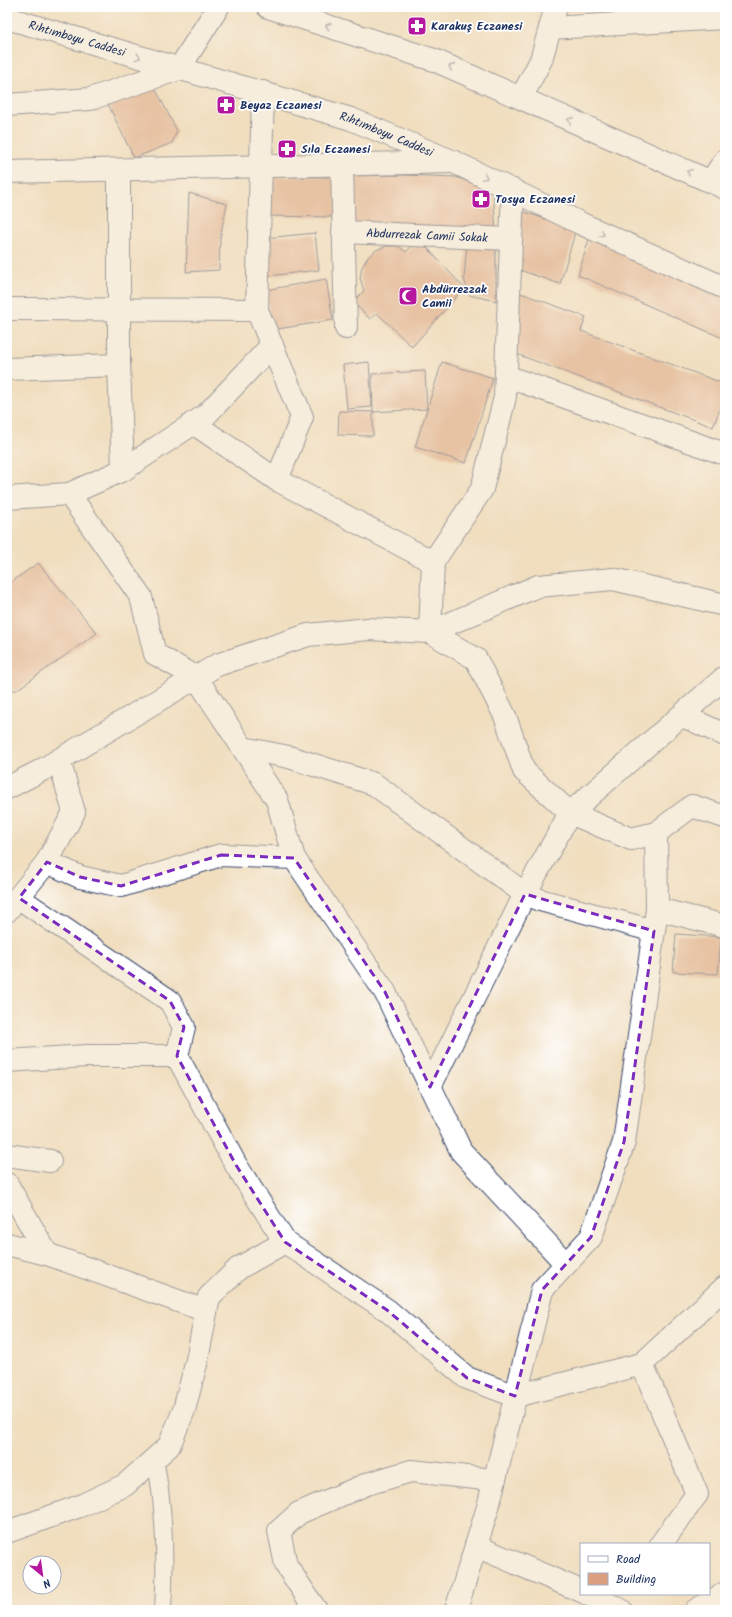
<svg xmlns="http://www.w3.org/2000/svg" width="732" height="1617" viewBox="0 0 732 1617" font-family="Kalam,sans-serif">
<rect width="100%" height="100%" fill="#fff"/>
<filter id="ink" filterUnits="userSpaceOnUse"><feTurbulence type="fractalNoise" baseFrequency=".025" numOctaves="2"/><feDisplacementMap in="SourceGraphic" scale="8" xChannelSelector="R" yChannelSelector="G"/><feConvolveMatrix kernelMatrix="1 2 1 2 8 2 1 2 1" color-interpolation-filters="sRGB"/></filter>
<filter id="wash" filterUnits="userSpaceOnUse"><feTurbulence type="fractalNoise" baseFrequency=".012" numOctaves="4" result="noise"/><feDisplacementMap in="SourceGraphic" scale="16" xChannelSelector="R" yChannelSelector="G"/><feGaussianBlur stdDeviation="0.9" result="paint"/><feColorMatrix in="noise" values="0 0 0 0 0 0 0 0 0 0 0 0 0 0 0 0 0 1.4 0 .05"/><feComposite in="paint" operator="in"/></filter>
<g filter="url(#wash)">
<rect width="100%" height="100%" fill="#f0debf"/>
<g id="blocks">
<g fill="#dca081">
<path d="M153,84L177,131L172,143L134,158L107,102Z"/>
<path d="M402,175L456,177L493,191L496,232L348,229L347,176Z"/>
<path d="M260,177H336V217L260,216Z"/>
<path d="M189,193L227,204L220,238L219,270L186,272Z"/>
<path d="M518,210L576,229L560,284L511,267Z"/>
<path d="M315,233L319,270L259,277L255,239Z"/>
<path d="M590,236L725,294V339L578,275Z"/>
<path d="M419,239L464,288L412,347L377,313L370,319L353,302L364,291L360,278L362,267L368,257L376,250L387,246H398L406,252Z"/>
<path d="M467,243L496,244V301L469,295L464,279Z"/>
<path d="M326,279L333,320L272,330L266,290Z"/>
<path d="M515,291L586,317L581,331L725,384V396L713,427L511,352Z"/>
<path d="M369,362L372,407L347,409L343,365Z"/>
<path d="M442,362L493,378L466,463L415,447Z"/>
<path d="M425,371L427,409L373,412L372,374Z"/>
<path d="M339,411L373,412V436L338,435Z"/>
<path d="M38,563L97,633L15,691L7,682V579L10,583Z"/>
<path d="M676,934L721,937L718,974L673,972Z"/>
</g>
</g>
</g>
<g filter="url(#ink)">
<use href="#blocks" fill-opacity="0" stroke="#3b496d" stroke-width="1"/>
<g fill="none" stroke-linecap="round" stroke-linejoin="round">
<defs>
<path id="lane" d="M155,1459C165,1509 166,1559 163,1610"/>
<g id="street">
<path d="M550,28L725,18"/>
<path d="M263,92L257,310L302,417L277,480"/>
<path d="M521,98L541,60L556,7"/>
<path d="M7,105L90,99L179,69L218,7"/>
<path d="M342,165L346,328"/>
<path d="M119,171V365L123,470"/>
<path d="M7,172L454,162"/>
<path d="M711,181L725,160"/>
<path id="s1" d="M343,232L511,239"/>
<path d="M7,309L257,310"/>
<path d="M7,369L119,365"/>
<path d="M506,376L725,454"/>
<path d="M193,423L277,480L433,562L430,632L476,659L505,716L524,771L570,813L631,839L656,833L692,806L725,817"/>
<path d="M69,494L141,597L155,654L196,677L277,800L294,858L385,992L461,1151L566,1264"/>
<path d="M7,498L69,494L123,470L206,415L272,345"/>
<path d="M433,562L482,489L505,397L513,190"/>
<path d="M683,716L725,735"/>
<path d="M243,748L289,757L374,784L525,894L540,900L654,931"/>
<path d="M7,788L42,770L217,665L308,635L368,629L430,632L538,586L613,579L725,605"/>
<path d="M47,862L80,877L121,886L221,855L294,858"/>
<path d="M19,898L170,1001L184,1027L177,1056L236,1165L285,1242L387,1310L467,1378L515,1396L642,1364L725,1287"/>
<path d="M657,909L725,926"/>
<path d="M7,911L47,862L74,812L59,760"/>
<path d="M7,1061L87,1056H177"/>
<path d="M430,1087L525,894L570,813L725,677"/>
<path d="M7,1155L50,1161"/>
<path d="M7,1184L47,1254"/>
<path d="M7,1244L47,1254L206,1311"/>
<path d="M642,1364L697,1494L661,1544"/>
<path d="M7,1532L80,1506L125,1485L169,1446L184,1410L197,1360L209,1297L239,1268L285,1242"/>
<path d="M476,1546L581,1591"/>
<path d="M587,1594L621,1610"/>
<path d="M316,1610L286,1565L279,1531L299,1513L367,1484L411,1471L494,1480"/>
<path d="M456,1610L488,1507L542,1290L591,1237L624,1142L657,909L656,833"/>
<path d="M696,1610L725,1593"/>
</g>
<g id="secondary">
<path d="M268,7L434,60L725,188"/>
<path id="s2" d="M7,18L351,119L454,162L582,224L725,288"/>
</g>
</defs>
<use href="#lane" stroke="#3b496d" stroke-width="18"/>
<use href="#street" stroke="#3b496d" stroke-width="24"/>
<use href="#secondary" stroke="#3b496d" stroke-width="24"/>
<use href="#lane" stroke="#fff" stroke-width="16"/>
<use href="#street" stroke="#fff" stroke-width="22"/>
<use href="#secondary" stroke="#fff" stroke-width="22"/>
</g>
<defs><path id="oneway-chevron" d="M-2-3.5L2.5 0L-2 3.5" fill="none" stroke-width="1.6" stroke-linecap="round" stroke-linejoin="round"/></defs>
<g stroke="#8d97ae">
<use href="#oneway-chevron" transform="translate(328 26) rotate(-162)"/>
<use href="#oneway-chevron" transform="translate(138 57) rotate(17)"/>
<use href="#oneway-chevron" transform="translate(451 67) rotate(-156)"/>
<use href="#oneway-chevron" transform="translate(570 120) rotate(-156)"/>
<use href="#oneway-chevron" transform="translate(689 172) rotate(-156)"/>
<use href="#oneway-chevron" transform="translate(485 177) rotate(26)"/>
<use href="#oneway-chevron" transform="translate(602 234) rotate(24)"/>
</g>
</g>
<path d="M0 0H732V1617H0ZM221,855L294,858L385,992L430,1087L525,894L654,931L624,1142L591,1237L542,1290L515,1396L467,1378L387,1310L285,1242L236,1165L177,1056L184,1027L170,1001L19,898L47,862L80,877L121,886Z" fill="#f0debf" fill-opacity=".55" fill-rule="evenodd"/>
<path fill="none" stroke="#7b2cbf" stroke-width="3" stroke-dasharray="8 5" stroke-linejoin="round" d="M221,855L294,858L385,992L430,1087L525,894L654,931L624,1142L591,1237L542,1290L515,1396L467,1378L387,1310L285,1242L236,1165L177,1056L184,1027L170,1001L19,898L47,862L80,877L121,886Z"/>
<defs>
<symbol id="pharmacy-square" viewBox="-11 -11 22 22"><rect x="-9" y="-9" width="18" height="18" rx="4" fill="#b5179e" stroke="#fff"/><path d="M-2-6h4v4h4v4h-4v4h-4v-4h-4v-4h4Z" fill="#fff"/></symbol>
<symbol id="mosque-square" viewBox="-11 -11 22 22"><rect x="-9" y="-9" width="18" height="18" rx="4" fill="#b5179e" stroke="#fff"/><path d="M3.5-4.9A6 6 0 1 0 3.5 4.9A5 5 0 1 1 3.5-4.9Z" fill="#fff"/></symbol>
</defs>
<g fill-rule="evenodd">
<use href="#pharmacy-square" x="406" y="15" width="22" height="22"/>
<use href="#pharmacy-square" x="215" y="94" width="22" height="22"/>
<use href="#pharmacy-square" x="276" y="138" width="22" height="22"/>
<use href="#pharmacy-square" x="470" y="188" width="22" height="22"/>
<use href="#mosque-square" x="397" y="285" width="22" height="22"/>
</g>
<g text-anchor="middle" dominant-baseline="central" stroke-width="3.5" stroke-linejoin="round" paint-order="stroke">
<g font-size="12" font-weight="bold" fill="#1b2f5e" stroke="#fff" text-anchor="start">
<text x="431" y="26">Karakuş Eczanesi</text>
<text x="240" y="105">Beyaz Eczanesi</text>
<text x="301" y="149">Sıla Eczanesi</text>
<text x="495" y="199">Tosya Eczanesi</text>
<text x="422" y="289">Abdürrezzak<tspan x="422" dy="14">Camii</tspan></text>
</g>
<g font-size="12" fill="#1b2f5e" stroke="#fff">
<text stroke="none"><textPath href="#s2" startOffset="73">Rıhtımboyu Caddesi</textPath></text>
<text stroke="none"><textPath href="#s2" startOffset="397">Rıhtımboyu Caddesi</textPath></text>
<text stroke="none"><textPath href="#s1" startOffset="84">Abdurrezak Camii Sokak</textPath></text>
</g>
</g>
<rect width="732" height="1617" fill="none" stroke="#fff" stroke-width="24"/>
<rect x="580" y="1543" width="130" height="52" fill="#ffffff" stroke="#a4acbf"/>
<rect x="588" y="1556" width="20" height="6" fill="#ffffff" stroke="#a4acbf"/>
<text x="616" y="1563" font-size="12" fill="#1b2f5e">Road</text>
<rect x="588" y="1573" width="20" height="12" fill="#dca081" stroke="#a4acbf"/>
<text x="616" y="1583" font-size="12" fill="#1b2f5e">Building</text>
<g transform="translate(42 1575) rotate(151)"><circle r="19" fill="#ffffff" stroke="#a4acbf"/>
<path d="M0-3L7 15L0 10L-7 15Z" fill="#b5179e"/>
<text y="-6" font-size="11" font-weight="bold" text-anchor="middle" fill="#1b2f5e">N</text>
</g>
</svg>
